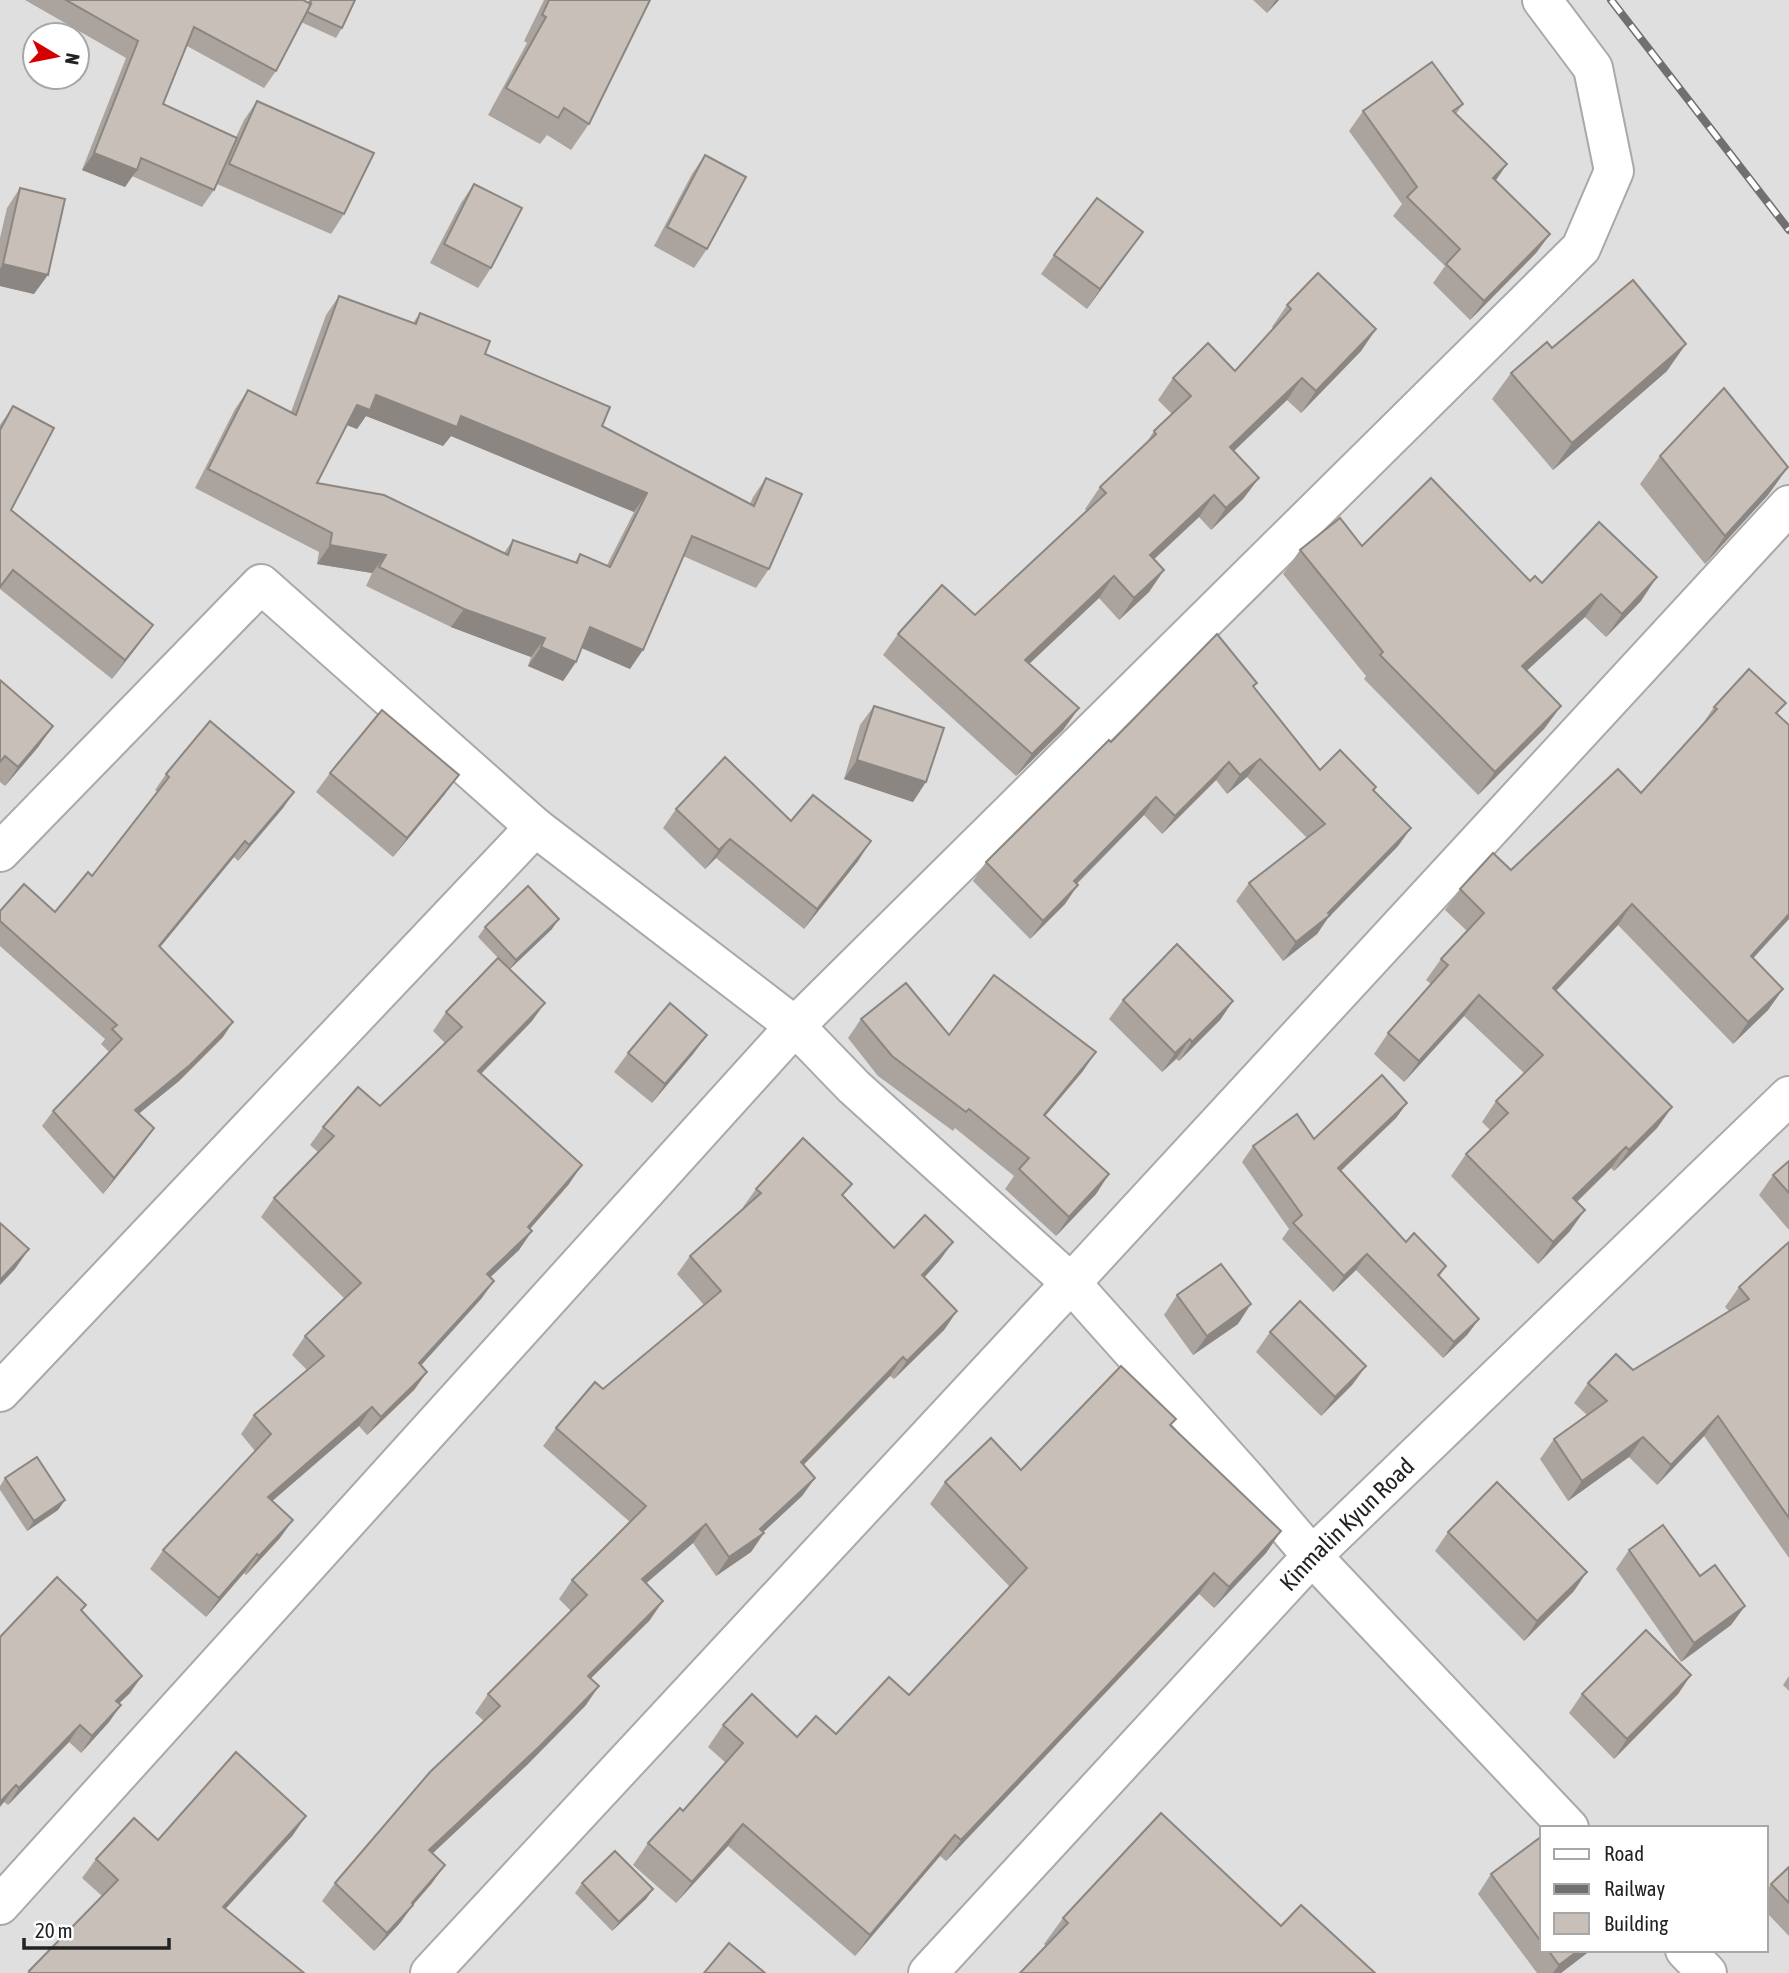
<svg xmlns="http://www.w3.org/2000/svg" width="1789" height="1973" viewBox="0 0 1789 1973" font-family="'Asap Condensed',sans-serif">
<rect width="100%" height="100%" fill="#f2efe9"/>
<path fill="#e0dfdf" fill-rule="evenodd" d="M0,0H1789V1973H0ZM35,35H77V77H35ZM1542,1828H1766V1950H1542Z"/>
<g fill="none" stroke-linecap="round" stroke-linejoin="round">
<defs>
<g id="minor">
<path d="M0,852L261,584L535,827L795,1026L854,1087L1071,1283L1248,1481L1312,1556L1569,1828"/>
<path d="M0,1392L535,827"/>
<path d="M0,1905L795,1026L1581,248L1614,171L1593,68L1542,0"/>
<path d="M1685,1950L1707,1973"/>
<path d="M430,1973L1071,1283L1789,505"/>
<path id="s1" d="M928,1973L1312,1556L1789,1096"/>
</g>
</defs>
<use href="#minor" stroke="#a9a9a9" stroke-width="42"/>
<use href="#minor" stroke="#fff" stroke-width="38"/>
<defs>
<path id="rail" d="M1611,0L1789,230"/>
</defs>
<use href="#rail" stroke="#707070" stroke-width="8"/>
<use href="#rail" stroke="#fff" stroke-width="5" stroke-dasharray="16" stroke-linecap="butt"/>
</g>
<g fill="#aba49e" fill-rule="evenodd">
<path d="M25,0H303L308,3L309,0H355L342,28L336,38L301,22L276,71L264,88L187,46L163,104L236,137L244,120L257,101L344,214L331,234L217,184L214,190L202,207L132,176L125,187L82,170L126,58Z"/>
<path d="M544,0H650L589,124L571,150L547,135L540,144L488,115L527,43L524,41Z"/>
<path d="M1253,0H1279L1267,13Z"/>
<path d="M1463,104L1456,114L1507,164L1495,180L1550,234L1536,253L1470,320L1433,283L1445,266L1393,216L1402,204L1349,131L1363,111Z"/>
<path d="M705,155L707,249L694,268L654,246L692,174Z"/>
<path d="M474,184L491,268L478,288L430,263L461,203Z"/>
<path d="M20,188L34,294L0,286V238L7,208Z"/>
<path d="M1129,251L1087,309L1041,274L1054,255Z"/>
<path d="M339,296L413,323L420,313L485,354L602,426L750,504L753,497L766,478L769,569L756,588L683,556L630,669L582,648L576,662L563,681L528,666L531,657L451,627L366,586L372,573L317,564L319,552L195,488L235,409L248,390L291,412L326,315ZM366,416L443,446L451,436L634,512L607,565L580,554L575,562L513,540L504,553L317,483L347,425L357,429Z"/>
<path d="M1287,305L1376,329L1361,351L1301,413L1287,400L1234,451L1259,478L1243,499L1211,530L1199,517L1154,559L1164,570L1149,592L1119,620L1099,598L1029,664L1079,708L1063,730L1016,776L883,655L898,634L975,615L1087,511L1085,509L1100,487L1145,445L1154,431L1172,414L1158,400L1173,378L1235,371L1274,329L1272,327Z"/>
<path d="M1552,348L1667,371L1553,470L1492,399L1511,373Z"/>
<path d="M13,406L11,510L139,644L112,679L0,589V425Z"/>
<path d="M1660,456L1788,467L1768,495L1705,564L1640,484Z"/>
<path d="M1362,546L1530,581L1641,601L1606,637L1585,617L1526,671L1561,706L1544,729L1478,795L1364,679L1366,676L1283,574L1300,550Z"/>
<path d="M0,680L39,746L5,786L0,782Z"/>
<path d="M1257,683L1254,687L1320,770L1376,787L1374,790L1411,828L1398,846L1328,918L1317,934L1283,961L1236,901L1249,883L1307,838L1247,777L1227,794L1216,780L1162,834L1144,815L1077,884L1065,904L1030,939L973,881L986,862L1111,742Z"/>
<path d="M874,706L913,802L844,779L860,725Z"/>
<path d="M1714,707L1778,715L1789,725V919L1753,958L1783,989L1768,1010L1733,1044L1618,925L1556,990L1672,1107L1657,1128L1614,1171L1611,1168L1577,1202L1570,1231L1538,1264L1451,1176L1466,1154L1490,1130L1482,1122L1496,1101L1524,1073L1464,1016L1404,1082L1374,1054L1388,1033L1431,984L1426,980L1441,959L1467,931L1445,910L1460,889L1511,870L1641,793L1700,728Z"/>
<path d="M330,773L445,794L393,857L316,792Z"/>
<path d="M166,774L294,792L283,808L238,861L234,857L160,947L223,1037L179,1081L139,1113L143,1144L103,1194L42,1126L53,1111L109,1052L101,1044L105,1039L0,946V911L55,912L92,876L158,792L155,790Z"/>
<path d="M676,809L791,821L858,861L804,929L716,858L705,869L663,828Z"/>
<path d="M485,927L552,929L510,969L532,1021L481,1074L569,1184L530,1229L532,1231L519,1250L490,1277L494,1281L481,1299L421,1365L427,1372L414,1390L367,1435L359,1426L272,1501L280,1538L246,1575L244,1573L206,1617L150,1569L163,1550L255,1451L241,1434L254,1415L307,1370L292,1355L305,1336L344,1298L261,1217L274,1198L318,1152L310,1145L323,1127L380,1106L445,1043L433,1031L446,1012L498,958L478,937Z"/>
<path d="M1123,1000L1233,1001L1220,1020L1179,1061L1176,1059L1162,1072L1109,1019Z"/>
<path d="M861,1019L949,1035L1083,1071L1045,1116L1109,1174L1096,1194L1056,1236L1005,1189L1014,1176L955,1128L953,1131L878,1076L848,1038Z"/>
<path d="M707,1035L693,1054L652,1103L614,1072L628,1053Z"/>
<path d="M1407,1103L1396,1118L1341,1171L1406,1242L1446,1266L1439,1277L1479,1319L1467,1335L1443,1358L1356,1270L1333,1292L1282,1239L1289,1229L1242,1162L1253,1146L1314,1139Z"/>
<path d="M1789,1161V1230L1759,1195L1773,1175Z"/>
<path d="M756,1189L844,1196L894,1248L940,1260L924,1278L957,1311L944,1330L894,1379L890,1376L803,1465L815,1478L802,1496L763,1532L764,1533L751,1552L716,1576L693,1543L646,1583L650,1620L591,1678L586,1705L527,1765L432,1853V1883L413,1905L400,1923L374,1951L322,1901L335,1883L484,1721L475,1713L488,1694L571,1611L559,1599L572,1580L630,1522L543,1446L556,1428L704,1305L677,1274L690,1256L744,1208L743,1207Z"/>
<path d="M1789,1242V1558L1704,1436L1657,1485L1629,1457L1568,1501L1540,1459L1554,1439L1587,1415L1574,1403L1588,1383L1633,1370L1729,1311L1725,1307L1739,1287Z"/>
<path d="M1177,1295L1238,1324L1193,1355L1164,1315Z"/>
<path d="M1270,1332L1366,1366L1352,1385L1321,1416L1256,1352Z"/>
<path d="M1171,1426L1281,1531L1266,1553L1214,1608L1199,1594L946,1861L940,1856L855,1956L728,1846L676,1903L633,1865L648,1843L683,1811L726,1763L708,1747L723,1725L797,1737L836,1734L909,1695L1010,1587L930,1504L945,1482L1021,1470Z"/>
<path d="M5,1478L65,1500L58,1510L27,1531L0,1490V1486Z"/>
<path d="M1448,1532L1574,1591L1524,1641L1435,1551Z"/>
<path d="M1629,1550L1700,1576L1745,1606L1731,1625L1681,1662L1616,1569Z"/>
<path d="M86,1605L82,1611L130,1693L119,1703L121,1705L109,1722L81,1753L69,1742L8,1805L4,1802L0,1637Z"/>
<path d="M1691,1675L1678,1694L1614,1759L1569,1713L1582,1694Z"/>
<path d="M1789,1676V1691L1783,1685Z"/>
<path d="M293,1835L225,1909L304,1973H27L102,1896L82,1878L96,1859L158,1840Z"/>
<path d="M1542,1836V1950H1591L1561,1973H1537L1478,1894L1491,1874Z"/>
<path d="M1789,1867V1936L1766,1912V1891L1771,1884Z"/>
<path d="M582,1883L653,1889L646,1899L612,1931L575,1893Z"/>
<path d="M1063,1918L1281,1926L1046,1946L1044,1944Z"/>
</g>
<g fill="#8b8681">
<path d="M1276,0H1279L1267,13Z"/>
<path d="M94,153L137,170L125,187L82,170Z"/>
<path d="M1507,164L1494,183L1493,178Z"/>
<path d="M1143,232L1129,251L1087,309L1100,289Z"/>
<path d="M1550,234L1536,253L1470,320L1484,301Z"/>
<path d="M3,264L48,275L34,294L0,286V269Z"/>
<path d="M1376,329L1361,351L1301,413L1316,391Z"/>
<path d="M1686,344L1667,371L1553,470L1572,443Z"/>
<path d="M1302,378L1287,400L1215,469L1230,447Z"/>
<path d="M376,395L461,416L647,493L634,512L451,436L443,446L366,416L357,429L344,424L357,405Z"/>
<path d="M1788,467L1768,495L1705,564L1725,536Z"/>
<path d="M1259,478L1243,499L1211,530L1226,508Z"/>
<path d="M1214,495L1199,517L1135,577L1150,555Z"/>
<path d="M330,545L386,555L372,573L317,564Z"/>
<path d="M1164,570L1149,592L1119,620L1134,598Z"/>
<path d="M1114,576L1099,598L1010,682L1025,660Z"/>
<path d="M1657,577L1641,601L1606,637L1622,614Z"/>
<path d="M1601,594L1585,617L1506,690L1522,666Z"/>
<path d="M464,609L545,638L531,657L451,627Z"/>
<path d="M153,625L139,644L112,679L125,660Z"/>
<path d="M590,627L643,650L630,669L577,646Z"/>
<path d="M541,647L576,662L563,681L528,666Z"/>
<path d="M1561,706L1544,729L1478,795L1495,772Z"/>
<path d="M1079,708L1063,730L1016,776L1032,754Z"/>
<path d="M53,726L39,746L5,786L18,767Z"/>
<path d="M1260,759L1247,777L1227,794L1240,775Z"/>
<path d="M857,760L926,782L913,802L844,779Z"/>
<path d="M1229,762L1216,780L1162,834L1175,816Z"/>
<path d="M459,775L445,794L393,857L407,838Z"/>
<path d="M294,792L283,808L238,861L249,845Z"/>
<path d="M1156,797L1144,815L1061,899L1074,881Z"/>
<path d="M1411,828L1398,846L1328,918L1317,934L1283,961L1296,942L1328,913Z"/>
<path d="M730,839L716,858L705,869L719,850Z"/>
<path d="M245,841L234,857L148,962L159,946Z"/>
<path d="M871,841L858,861L804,929L817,909Z"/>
<path d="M1078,885L1065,904L1030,939L1043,921Z"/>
<path d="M1632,904L1618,925L1539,1009L1553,988Z"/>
<path d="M1789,914V919L1736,977L1751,956Z"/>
<path d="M559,919L552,929L509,970L516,960Z"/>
<path d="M1783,989L1768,1010L1733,1044L1748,1022Z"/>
<path d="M1479,995L1464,1016L1404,1082L1419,1061Z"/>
<path d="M1233,1001L1220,1020L1179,1061L1192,1042Z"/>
<path d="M545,1003L532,1021L465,1090L478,1071Z"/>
<path d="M233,1022L223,1037L179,1081L125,1125L135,1110Z"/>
<path d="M707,1035L693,1054L652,1103L665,1084Z"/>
<path d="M1190,1039L1176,1059L1162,1072L1175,1053Z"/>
<path d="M1096,1052L1083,1071L1030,1134L1044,1115Z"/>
<path d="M1407,1103L1396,1118L1327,1184L1338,1168Z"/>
<path d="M1672,1107L1657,1128L1614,1171L1629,1150Z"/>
<path d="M154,1128L143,1144L103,1194L114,1178Z"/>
<path d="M1626,1147L1611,1168L1558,1220L1573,1198Z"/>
<path d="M582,1165L569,1184L515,1246L528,1227Z"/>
<path d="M1109,1174L1096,1194L1056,1236L1069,1217Z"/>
<path d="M1585,1210L1570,1231L1538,1264L1553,1242Z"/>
<path d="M532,1231L519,1250L474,1293L487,1274Z"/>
<path d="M953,1242L940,1260L909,1294L922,1275Z"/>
<path d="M29,1249L15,1269L0,1285V1280Z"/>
<path d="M1367,1254L1356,1270L1333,1292L1344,1276Z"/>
<path d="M494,1281L481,1299L406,1382L419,1363Z"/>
<path d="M1251,1304L1238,1324L1193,1355L1207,1336Z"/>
<path d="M957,1311L944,1330L894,1379L907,1361Z"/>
<path d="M1479,1319L1467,1335L1443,1358L1454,1342Z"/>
<path d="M903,1357L890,1376L788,1481L801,1462Z"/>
<path d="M1366,1366L1352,1385L1321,1416L1335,1397Z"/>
<path d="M427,1372L414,1390L367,1435L381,1417Z"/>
<path d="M372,1407L359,1426L255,1516L268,1497Z"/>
<path d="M1718,1416L1704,1436L1657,1485L1671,1465Z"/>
<path d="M1643,1437L1629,1457L1568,1501L1582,1481Z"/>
<path d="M815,1478L802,1496L758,1537L764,1533L751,1552L716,1576L729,1557Z"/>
<path d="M65,1500L58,1510L27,1531L34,1521Z"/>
<path d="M293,1520L280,1538L246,1575L259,1556Z"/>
<path d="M706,1524L693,1543L629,1598L642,1579Z"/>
<path d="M1281,1531L1266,1553L1214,1608L1229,1587Z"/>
<path d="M257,1554L244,1573L206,1617L219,1598Z"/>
<path d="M1587,1572L1574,1591L1524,1641L1537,1621Z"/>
<path d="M1214,1573L1199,1594L946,1861L961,1840Z"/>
<path d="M663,1601L650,1620L575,1694L588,1676Z"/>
<path d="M1745,1606L1731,1625L1681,1662L1694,1643Z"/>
<path d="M1691,1675L1678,1694L1614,1759L1627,1739Z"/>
<path d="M142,1676L130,1693L105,1717L116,1701Z"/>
<path d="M599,1686L586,1705L527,1765L416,1869L429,1850Z"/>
<path d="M121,1705L109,1722L81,1753L92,1736Z"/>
<path d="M80,1725L69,1742L8,1805L19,1788Z"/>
<path d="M16,1785L4,1802L0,1807V1802Z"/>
<path d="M306,1816L293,1835L209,1927L223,1907Z"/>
<path d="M743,1824L728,1846L676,1903L692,1882Z"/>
<path d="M955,1835L940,1856L855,1956L870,1935Z"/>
<path d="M445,1865L432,1883L413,1905L400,1923L374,1951L387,1933Z"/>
<path d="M653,1889L646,1899L612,1931L619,1922Z"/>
<path d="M1579,1950H1591L1561,1973H1553L1559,1965Z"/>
</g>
<g fill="#c7bfb8" stroke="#8b8681" stroke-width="2" fill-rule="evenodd">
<path d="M66,0H303L311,4L276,71L194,27L163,104L237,138L214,190L141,158L137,170L94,153L138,41Z"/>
<path d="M311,0H355L342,28L307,12L311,4H310Z"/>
<path d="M549,0H650L589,124L564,108L558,118L506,88L546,17L542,15Z"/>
<path d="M1432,62L1463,104L1453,111L1507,164L1493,178L1550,234L1484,301L1446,264L1460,249L1407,197L1417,187L1363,111Z"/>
<path d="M257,101L374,153L344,214L229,164Z"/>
<path d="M705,155L746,177L707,249L667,227Z"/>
<path d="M474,184L522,208L491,268L444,244Z"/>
<path d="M20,188L65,199L48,275L3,264Z"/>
<path d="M1097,198L1143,232L1100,289L1054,255Z"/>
<path d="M1318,273L1376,329L1316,391L1302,378L1230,447L1259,478L1226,508L1214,495L1150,555L1164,570L1134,598L1114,576L1025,660L1079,708L1032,754L898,634L942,585L975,615L1106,493L1100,487L1156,434L1154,431L1191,396L1173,378L1208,343L1235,371L1291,309L1287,305Z"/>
<path d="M1633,280L1686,344L1572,443L1511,373L1547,342L1552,348Z"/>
<path d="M339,296L416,324L420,313L490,341L485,354L610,407L602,426L754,506L766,478L802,494L769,569L692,536L643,650L590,627L576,662L541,647L545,638L464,609L379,567L386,555L330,545L332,533L208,469L248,390L296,415ZM376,395L457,427L461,416L647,493L610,567L580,554L577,563L513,540L508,555L384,495L317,483L357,405L370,410Z"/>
<path d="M1724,388L1788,467L1725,536L1660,456Z"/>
<path d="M13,406L54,428L11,510L153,625L125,660L13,570L0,587V430Z"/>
<path d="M1431,478L1530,581L1535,576L1542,583L1599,522L1657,577L1622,614L1601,594L1522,666L1561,706L1495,772L1380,655L1383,652L1300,550L1340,518L1362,546Z"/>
<path d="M1217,634L1257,683L1253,686L1320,770L1340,750L1376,787L1373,790L1411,828L1328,913L1330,915L1296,942L1249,883L1325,824L1260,759L1240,775L1229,762L1175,816L1156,797L1074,881L1078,885L1043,921L986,862L1109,740L1111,742Z"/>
<path d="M1749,669L1786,703L1776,713L1789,725V914L1751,956L1783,989L1748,1022L1632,904L1553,988L1672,1107L1629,1150L1626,1147L1573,1198L1585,1210L1553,1242L1466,1154L1508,1113L1496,1101L1543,1055L1479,995L1419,1061L1388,1033L1448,965L1441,959L1484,913L1460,889L1493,853L1511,870L1618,769L1641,793L1717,709L1714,707Z"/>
<path d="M0,680L53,726L18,767L5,756L0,762Z"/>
<path d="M874,706L944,728L926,782L857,760Z"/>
<path d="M382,710L459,775L407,838L330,773Z"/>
<path d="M210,721L294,792L249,845L245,841L159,946L233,1022L190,1065L135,1110L154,1128L114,1178L53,1111L122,1039L112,1029L117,1025L0,921V911L24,884L55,912L88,872L92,876L169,777L166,774Z"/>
<path d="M725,757L791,821L813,795L871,841L817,909L730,839L719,850L676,809Z"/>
<path d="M528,886L559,919L516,960L485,927Z"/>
<path d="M1177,944L1233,1001L1192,1042L1190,1039L1175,1053L1123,1000Z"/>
<path d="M498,958L545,1003L478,1071L582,1165L528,1227L532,1231L487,1274L494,1281L419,1363L427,1372L381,1417L372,1407L268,1497L293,1520L259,1556L257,1554L219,1598L163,1550L271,1434L254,1415L324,1356L305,1336L361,1283L274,1198L334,1136L323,1127L358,1087L380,1106L462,1027L446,1012Z"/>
<path d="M994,975L1096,1052L1044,1115L1109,1174L1069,1217L1019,1169L1029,1158L969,1109L966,1112L892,1056L861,1019L906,983L949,1035Z"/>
<path d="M670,1003L707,1035L665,1084L628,1053Z"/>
<path d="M1382,1075L1407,1103L1338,1168L1406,1242L1414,1233L1446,1266L1438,1275L1479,1319L1454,1342L1367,1254L1344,1276L1293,1223L1302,1215L1253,1146L1297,1114L1314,1139Z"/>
<path d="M803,1138L852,1184L842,1195L894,1248L925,1215L953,1242L922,1275L957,1311L907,1361L903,1357L801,1462L815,1478L760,1529L764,1533L729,1557L706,1524L642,1579L663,1601L588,1676L599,1686L540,1746L429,1850L445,1865L412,1903L413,1905L387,1933L335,1883L430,1772L500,1706L488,1694L587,1595L572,1580L646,1506L556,1428L595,1382L603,1389L721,1291L690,1256L761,1193L756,1189Z"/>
<path d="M1789,1161V1193L1773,1175Z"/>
<path d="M0,1223L29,1249L0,1280Z"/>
<path d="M1789,1242V1518L1718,1416L1671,1465L1643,1437L1582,1481L1554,1439L1607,1401L1588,1383L1616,1354L1633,1370L1749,1299L1739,1287Z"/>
<path d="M1221,1264L1251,1304L1207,1336L1177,1295Z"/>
<path d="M1300,1301L1366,1366L1335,1397L1270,1332Z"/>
<path d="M1121,1366L1176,1419L1170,1425L1281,1531L1229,1587L1214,1573L961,1840L955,1835L870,1935L743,1824L692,1882L648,1843L680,1808L683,1811L743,1743L723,1725L752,1694L797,1737L816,1716L836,1734L889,1677L909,1695L1027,1568L945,1482L991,1438L1021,1470Z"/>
<path d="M37,1457L65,1500L34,1521L5,1478Z"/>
<path d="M1497,1482L1587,1572L1537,1621L1448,1532Z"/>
<path d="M1663,1525L1700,1576L1715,1565L1745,1606L1694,1643L1629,1550Z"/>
<path d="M57,1577L86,1605L81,1610L142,1676L116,1701L121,1705L92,1736L80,1725L19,1788L16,1785L0,1802V1637Z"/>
<path d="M1646,1630L1691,1675L1627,1739L1582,1694Z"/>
<path d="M236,1752L306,1816L223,1907L304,1973H30L29,1971L118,1880L96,1859L134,1818L158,1840Z"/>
<path d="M1161,1813L1281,1926L1301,1905L1375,1973H1020L1068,1923L1063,1918Z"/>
<path d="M1542,1836V1943L1491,1874Z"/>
<path d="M615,1851L653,1889L619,1922L582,1883Z"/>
<path d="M1789,1867V1903L1771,1884Z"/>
<path d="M729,1943L765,1973H704Z"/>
<path d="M1548,1950H1579L1559,1965Z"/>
</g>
<g text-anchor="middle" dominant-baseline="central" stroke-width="5" stroke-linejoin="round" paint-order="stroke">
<g font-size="24" fill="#222" stroke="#fff">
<text stroke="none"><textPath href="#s1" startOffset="614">Kinmalin Kyun Road</textPath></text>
</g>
</g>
<rect x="1540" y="1826" width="228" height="126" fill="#ffffff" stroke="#a7a7a7" stroke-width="2"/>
<rect x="1554" y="1849" width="35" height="10" fill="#ffffff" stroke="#a7a7a7" stroke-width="2"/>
<text x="1604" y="1861" font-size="21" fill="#222222">Road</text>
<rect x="1554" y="1884" width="35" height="10" fill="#707070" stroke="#a7a7a7" stroke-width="2"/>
<text x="1604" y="1896" font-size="21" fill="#222222">Railway</text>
<rect x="1554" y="1913" width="35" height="21" fill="#c7bfb8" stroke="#a7a7a7" stroke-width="2"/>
<text x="1604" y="1931" font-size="21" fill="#222222">Building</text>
<g transform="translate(56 56) rotate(100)"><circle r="33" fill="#ffffff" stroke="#a7a7a7" stroke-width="2"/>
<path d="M0-5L12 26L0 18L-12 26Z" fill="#d40000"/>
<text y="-10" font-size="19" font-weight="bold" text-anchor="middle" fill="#222222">N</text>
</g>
<path d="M24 1938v10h145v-10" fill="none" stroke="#222222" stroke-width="3.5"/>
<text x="35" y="1938" font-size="21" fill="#222222" stroke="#ffffff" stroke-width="5" paint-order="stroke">20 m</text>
</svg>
